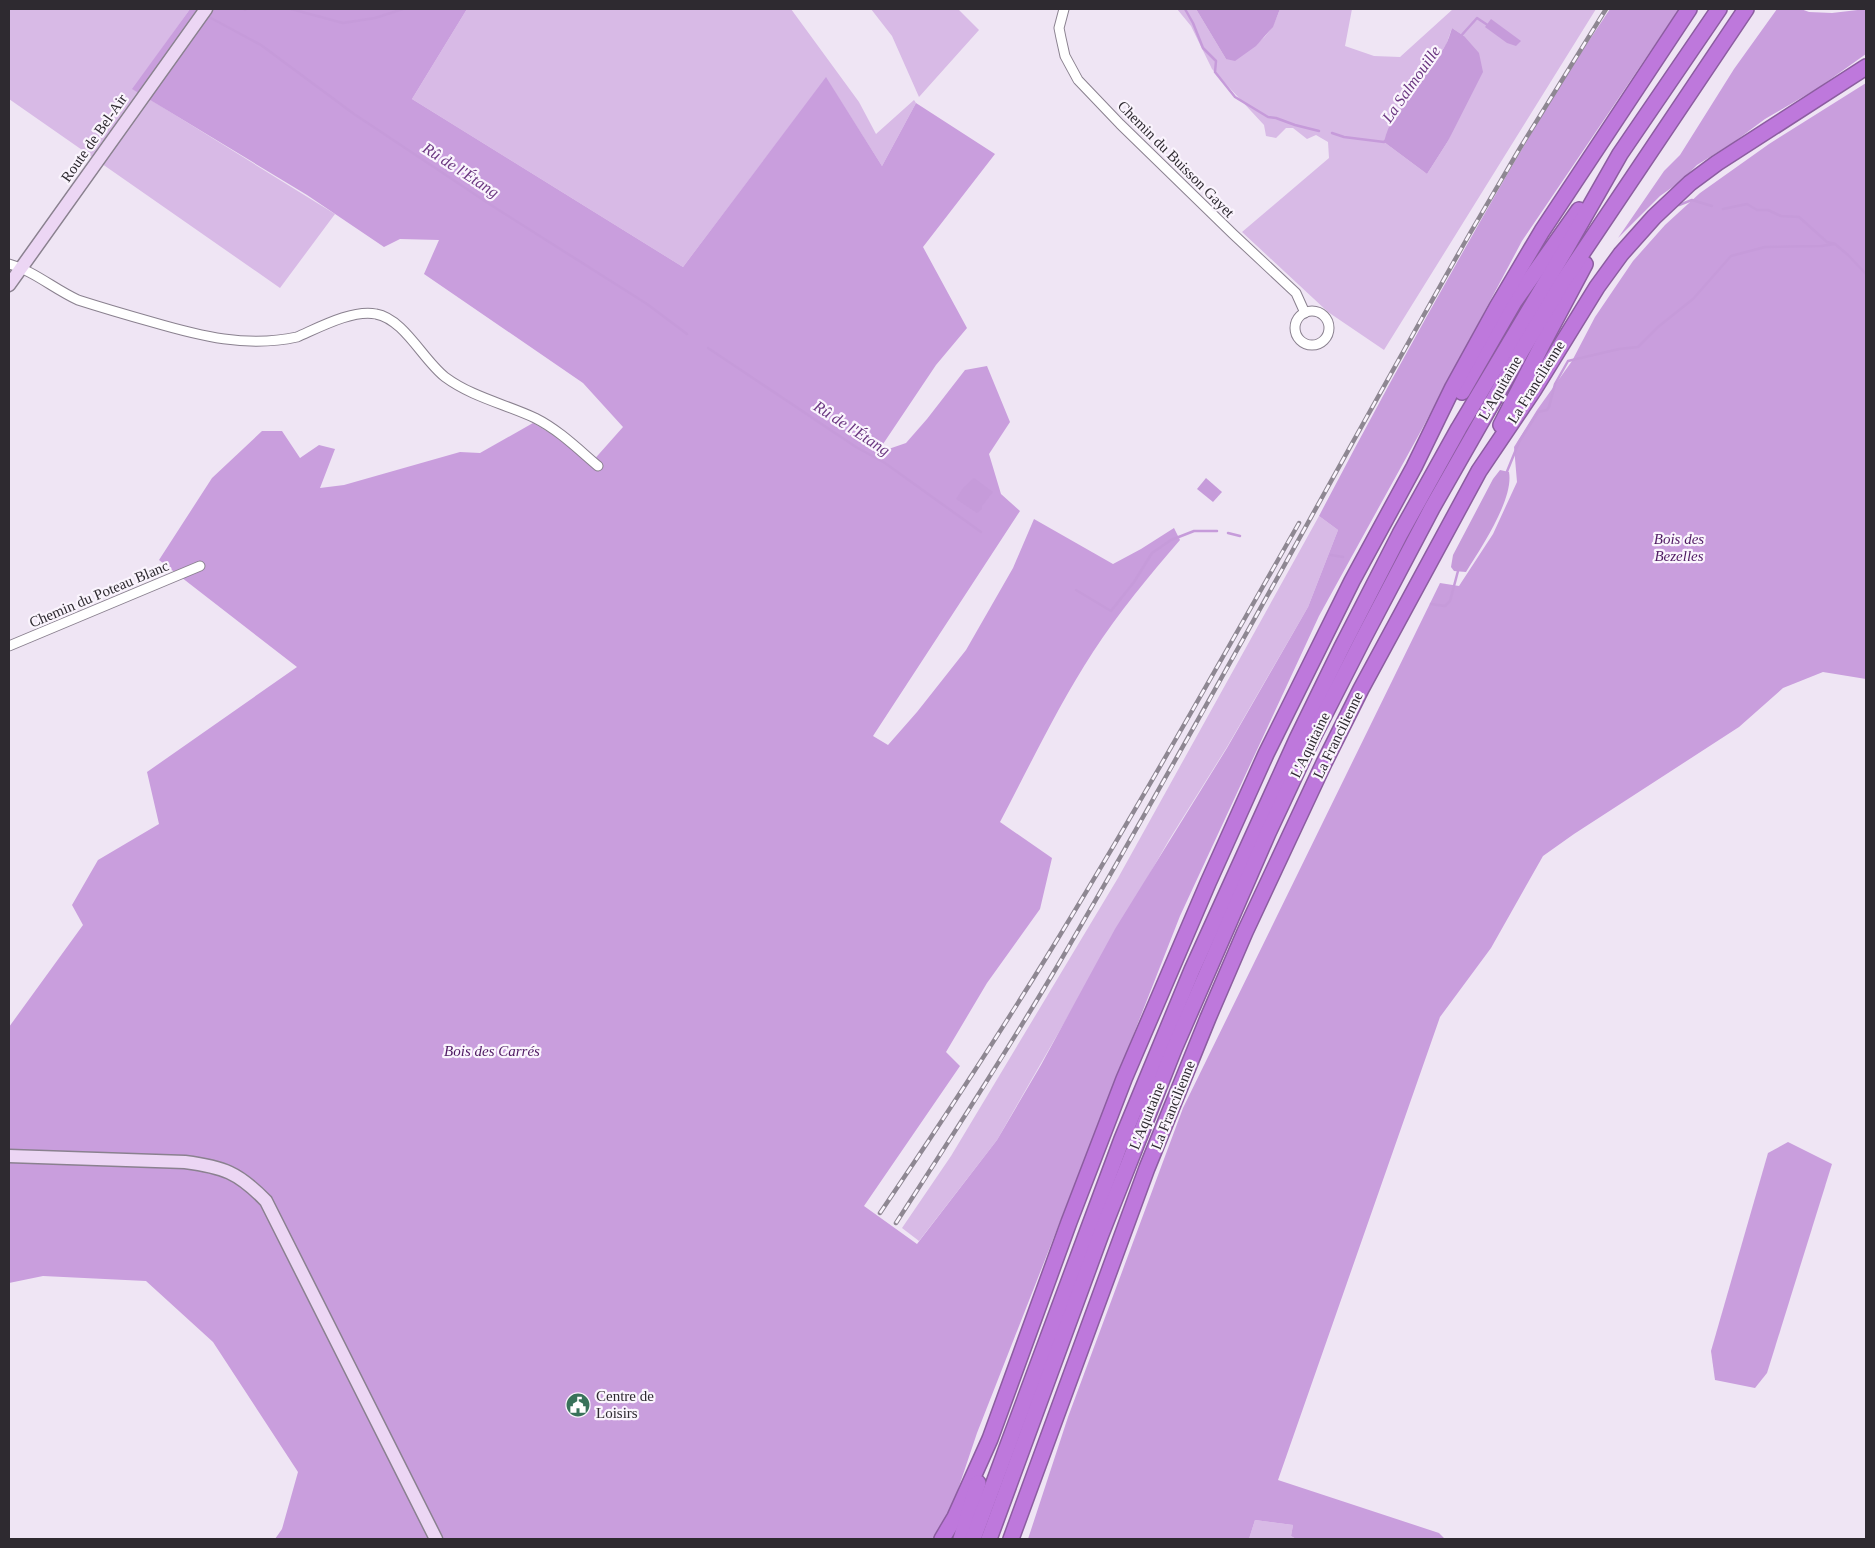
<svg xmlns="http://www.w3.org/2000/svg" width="1875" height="1548" viewBox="0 0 1875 1548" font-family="'Times New Roman',serif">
<rect width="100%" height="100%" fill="#efe5f4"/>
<g fill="#d8bae6" fill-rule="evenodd">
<path d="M9,9H190L133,89L335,214L280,288L9,99Z"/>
<path d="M467,9H791L859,102L876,134L914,100L916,103L882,166L826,78L683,267L412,99Z"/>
<path d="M871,9H958L979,30L919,97L892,36Z"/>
<path d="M1177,9H1196L1226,59C1257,45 1268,42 1280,9H1352L1345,46L1374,56L1400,57L1453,9H1596L1384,350L1328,312L1242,232L1329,158L1328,142L1316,135L1307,139L1293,128H1286L1276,138L1266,136L1264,125L1212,69L1191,26ZM1452,28L1464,36L1452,131L1448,141L1427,174L1384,142L1410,93L1446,45Z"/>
<path d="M1319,516L1338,530L1308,607L1227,747L1169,840L997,1140L919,1241L902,1228L951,1156L1118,878Z"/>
<path d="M1255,1520L1293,1525L1291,1536L1296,1539H1249Z"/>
</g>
<g fill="#c99edd">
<path d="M190,9H467L412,99L683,267L826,77L882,166L916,103L995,154L923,247L967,328L936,365L877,453L906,443L927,419L965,370L987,366L1010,422L989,454L1001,494L1020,511L873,736L888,745L917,712L966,650L1013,568L1034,519L1113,564L1141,549L1174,528L1180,540C1149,576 1119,612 1093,652C1058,706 1030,765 1000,822L1052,858L1040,909L987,983L946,1052L960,1066L864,1206L917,1244L997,1140L1041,1065L1115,929L1227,748L1308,607L1338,530L1319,516C1367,424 1417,333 1468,243C1513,163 1559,84 1610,9H1679L1522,241L1422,429L1319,616L1180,916L977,1433L948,1519L932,1539H275L282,1529L298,1472L213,1342L146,1281L43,1276L9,1283V1027L83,925L72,905L98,860L159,824L147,772L297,667L159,560L212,478L262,431H282L300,458L319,445L335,449L320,488L344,485L460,452L480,453L533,423L550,433L591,463L623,427L583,383L424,274L439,240L400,239L384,247L307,195L132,89Z"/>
<path d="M1777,9H1801L1809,12L1832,13L1866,9V54L1818,88L1765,119L1734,142L1697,165L1681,181L1660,196L1618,238L1664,171L1680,155L1734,69Z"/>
<path d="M1866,83V679L1823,672L1783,688L1739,727L1574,834L1543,856L1491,948L1440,1017L1278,1480L1439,1533L1445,1539H1296L1291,1536L1293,1525L1255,1520L1249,1539H1028L1068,1417L1183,1108L1440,583L1459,586L1493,534L1517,482L1514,447L1537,410L1572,361L1595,317L1633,261L1665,225L1700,193L1769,144Z"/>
<path d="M1788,1142L1832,1164L1767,1373L1755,1388L1715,1380L1711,1351L1768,1153Z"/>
</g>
<g fill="#c69bda">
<path d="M1196,9H1280L1273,27L1256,46L1235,61L1226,59Z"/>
<path d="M1491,19L1521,41L1516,46L1507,43L1485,27Z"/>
<path d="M1452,28L1464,36L1479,53L1483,72L1448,141L1427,174L1384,142C1393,105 1426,78 1445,46C1448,41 1450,34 1452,28Z"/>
<path d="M1500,470L1509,472C1514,499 1481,548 1466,572L1454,571L1451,567L1453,555L1493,479Z"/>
<path d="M974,478L993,492L982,506V509L977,513L956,499L963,488Z"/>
<path d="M1206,478L1222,492L1213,502L1197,489Z"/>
</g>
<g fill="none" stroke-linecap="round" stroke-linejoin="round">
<g stroke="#c69bda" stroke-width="2.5">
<path d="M291,9L343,23L375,18L403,9"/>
<path d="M1185,9L1193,23L1203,48L1216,61L1215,72L1235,97L1268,117L1276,118L1295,125L1319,131"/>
<path d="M245,10L246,9"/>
<path d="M209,17L261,45L354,114L494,207L647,304L687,334"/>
<path d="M1460,37L1477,18L1489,26"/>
<path d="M1332,133L1344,137L1384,142L1385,141"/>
<path d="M1679,205L1692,200L1712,206"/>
<path d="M1723,209L1747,204L1757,210H1768L1781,216L1799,217L1827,242L1835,244L1848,255L1866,274"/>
<path d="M708,348L856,447L885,463L981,532"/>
<path d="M1506,474L1519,442L1538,412L1547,410L1549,407L1555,384L1568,361L1619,349L1638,347L1658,327L1693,299L1731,256L1765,247L1821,246L1835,244"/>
<path d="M1228,533L1240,536"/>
<path d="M1331,555L1343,557"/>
<path d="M1076,590L1111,611L1134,582L1152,553L1171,540L1194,531H1217"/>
<path d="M1431,604L1445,606L1450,601L1458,571"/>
</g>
<defs>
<g id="street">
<path d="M1064,9L1059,28L1061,38L1065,56L1078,80L1120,124L1233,234L1296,293L1305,313"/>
<path d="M9,264C34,271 54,289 78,300C103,308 127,315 152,322C200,336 247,348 297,337C318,328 353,309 376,314C404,319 423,360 445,377C472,397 505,404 535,418C559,430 578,449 598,466"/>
<circle cx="1312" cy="328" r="17"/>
<path d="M9,646L200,566"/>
</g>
<g id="secondary">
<path d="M9,285L206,9"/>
<path d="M9,1156L185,1162C223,1167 238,1172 266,1201L436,1539"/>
</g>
<g id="highway">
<path d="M1462,392L1514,302L1579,210"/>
<path d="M1501,425L1543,343L1585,264"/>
<path d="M942,1539L955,1517L990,1439L1069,1222L1124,1079L1208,883L1266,754L1352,581L1414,467L1453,387L1497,307L1542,231L1689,9"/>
<path d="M961,1539L978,1483"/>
<path d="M973,1539L1122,1139L1192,970L1297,739L1342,647L1400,534L1459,428L1567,247L1620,154L1719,9"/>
<path d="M989,1539L1101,1234L1174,1049L1268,833L1311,741L1363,639L1432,508L1522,350L1562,283L1746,9"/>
<path d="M1011,1539L1147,1168L1208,1018L1245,932L1324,763L1361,689L1479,471L1533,391L1597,287L1621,254L1654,217L1690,183L1717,163L1866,67"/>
</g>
</defs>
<use href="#street" stroke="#8a818f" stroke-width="11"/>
<use href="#secondary" stroke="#8a818f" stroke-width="15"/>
<use href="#highway" stroke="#8c5da0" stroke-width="18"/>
<use href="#street" stroke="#fff" stroke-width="9"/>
<use href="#secondary" stroke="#ecd6f4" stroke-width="12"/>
<use href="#highway" stroke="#be78dc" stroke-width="15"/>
<defs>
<g id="rail">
<path d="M880,1213C937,1129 993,1044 1046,958C1134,815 1216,669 1299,523"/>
<path d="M896,1223C951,1138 1006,1053 1058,965C1199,724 1331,478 1469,235L1520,148L1606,9"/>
</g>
</defs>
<use href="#rail" stroke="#8e8792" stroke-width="4.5"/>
<use href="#rail" stroke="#faf4fd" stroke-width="2.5" stroke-dasharray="8" stroke-linecap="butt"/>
</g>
<defs>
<symbol id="civic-disc" viewBox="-11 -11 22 22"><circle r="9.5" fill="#38725a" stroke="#faf4fd"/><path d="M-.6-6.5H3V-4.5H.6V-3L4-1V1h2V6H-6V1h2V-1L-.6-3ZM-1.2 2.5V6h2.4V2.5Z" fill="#fff"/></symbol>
</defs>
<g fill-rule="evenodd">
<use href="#civic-disc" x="564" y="1391" width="28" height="28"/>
</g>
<g text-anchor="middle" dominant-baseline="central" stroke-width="4.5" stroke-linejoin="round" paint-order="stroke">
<g font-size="15" fill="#2e2a30" stroke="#faf4fd">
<text transform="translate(94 138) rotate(-55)">Route de Bel-Air</text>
<text transform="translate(1176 159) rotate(45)">Chemin du Buisson Gayet</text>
<text transform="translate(1536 382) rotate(-58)">La Francilienne</text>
<text transform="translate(1500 388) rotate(-60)">L'Aquitaine</text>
<text transform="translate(99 594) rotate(-23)">Chemin du Poteau Blanc</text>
<text transform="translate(1338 735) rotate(-64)">La Francilienne</text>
<text transform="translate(1310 745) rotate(-64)">L'Aquitaine</text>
<text transform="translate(1173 1105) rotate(-68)">La Francilienne</text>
<text transform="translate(1147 1116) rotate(-68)">L'Aquitaine</text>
</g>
<g font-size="15" font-style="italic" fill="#4f1a63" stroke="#faf4fd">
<text x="1679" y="539">Bois des<tspan x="1679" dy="17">Bezelles</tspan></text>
<text x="492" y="1051">Bois des Carrés</text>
</g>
<g font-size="15" fill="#2e2a30" stroke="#faf4fd" text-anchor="start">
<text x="596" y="1396">Centre de<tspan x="596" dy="17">Loisirs</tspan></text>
</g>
<g font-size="16" font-style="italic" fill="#6b3781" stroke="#faf4fd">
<text transform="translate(1411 84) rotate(-55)">La Salmouille</text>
<text transform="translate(461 170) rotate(33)">Rû de l'Étang</text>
<text transform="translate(852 428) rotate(33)">Rû de l'Étang</text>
</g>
</g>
<rect width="1875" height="1548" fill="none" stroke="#2e2a30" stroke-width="20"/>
</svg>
